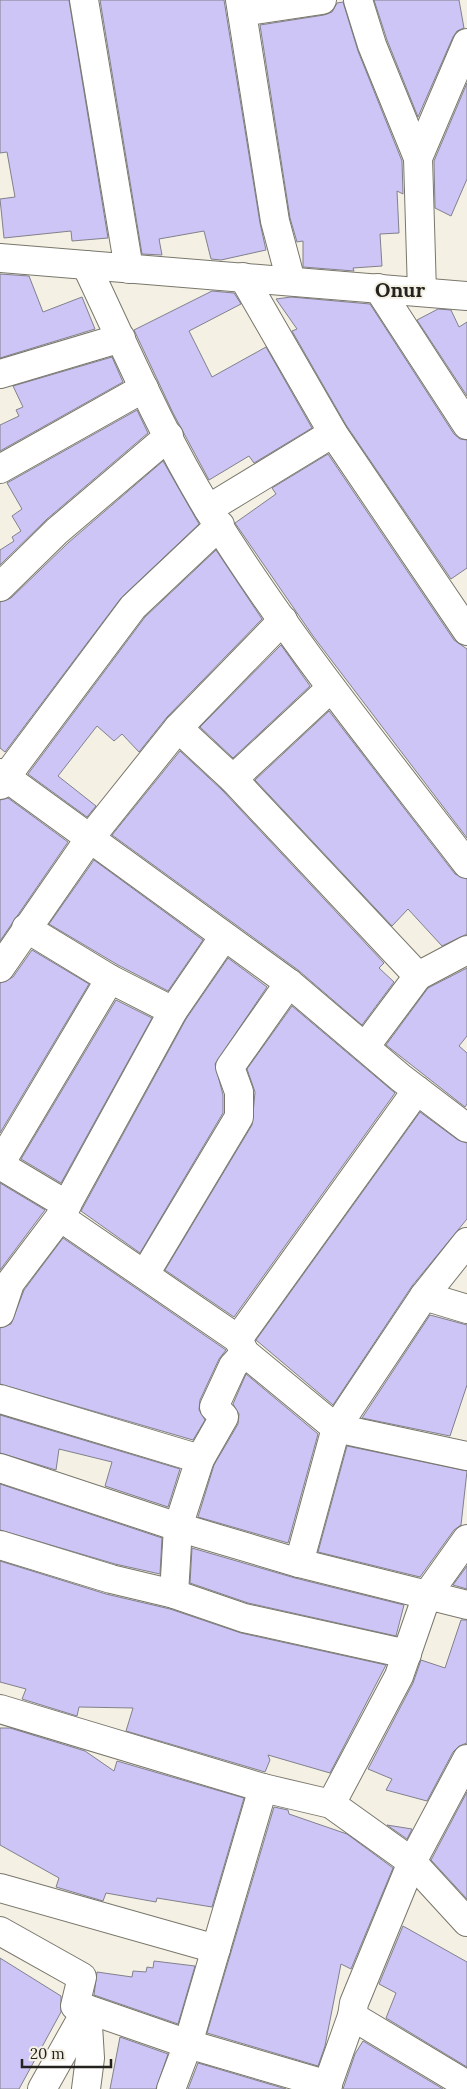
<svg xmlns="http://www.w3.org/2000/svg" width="467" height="2089" viewBox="0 0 467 2089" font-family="Lora,serif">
<rect width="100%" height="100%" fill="#f4f1e4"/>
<g fill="#cdc5f5" stroke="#82808c">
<path d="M0,0H69L108,238L72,241L71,231L4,238L0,199L15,197L7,152L0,153Z"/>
<path d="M100,0H224L260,223L266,250L221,260L211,259L204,231L159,239L162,255L142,254Z"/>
<path d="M374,0H459L464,28L457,31L453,37L418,117L387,40Z"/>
<path d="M343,2L358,51L402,161L403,194L397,191L399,233L380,234L382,266L353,268L354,271L303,267V241L297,242L290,218L260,25L324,15L332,12L337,3Z"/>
<path d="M467,83V179L451,216L435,208L434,161Z"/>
<path d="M0,274L29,276L43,312L82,297L95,329L0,358Z"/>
<path d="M212,291L234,293L241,304L189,331L212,377L266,347L312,428L254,463L249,456L209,480L173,413L134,330Z"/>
<path d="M291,297L370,304L454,434L460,439L467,440V568L451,579L346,425L292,331L297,329L276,299Z"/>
<path d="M438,309L451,310L459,327L467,322V396L417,320Z"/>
<path d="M112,357L123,382L0,451V425L19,416L16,410L23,407L13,386Z"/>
<path d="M137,410L148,433L47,519L0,565V550L14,541L12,537L21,531L12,516L22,509L7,483Z"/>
<path d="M328,454L454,640L467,649V838L313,636L235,523L276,494L272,488Z"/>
<path d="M163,461L199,524L121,598L5,752L0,748V602L11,598L68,543Z"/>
<path d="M216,550L262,619L167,717L139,752L122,734L114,741L97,726L58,776L96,806L87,817L28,774L145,617Z"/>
<path d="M281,645L310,686L233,758L200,727Z"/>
<path d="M329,711L455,874L467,879V934L442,946L408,909L392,926L255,780Z"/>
<path d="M180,751L222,790L384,963L379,968L394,982L362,1025L298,970L112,835Z"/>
<path d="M8,798L68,842L0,941V800Z"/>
<path d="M94,860L203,940L168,991L118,965L49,924Z"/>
<path d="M32,950L89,984L0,1133V983L13,977Z"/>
<path d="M228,958L267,987L215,1064L223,1095V1113L140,1253L81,1211L186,1019Z"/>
<path d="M467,968V1036L459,1046L467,1053V1104L465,1107L386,1045L428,988Z"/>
<path d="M116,1000L152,1018L61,1183L21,1159Z"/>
<path d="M292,1006L395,1093L234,1317L165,1270L252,1125L255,1092L247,1069Z"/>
<path d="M420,1112L458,1140L467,1143V1219L412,1286L333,1405L256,1340Z"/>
<path d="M0,1183L45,1210L0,1270Z"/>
<path d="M63,1238L226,1350L219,1359L200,1400L199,1410L205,1420L193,1440L0,1384V1328L11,1324L24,1290Z"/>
<path d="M430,1315L467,1325V1385L450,1436L362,1418Z"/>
<path d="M246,1374L318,1434L288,1543L198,1517L214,1465L238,1424L239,1414L233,1404Z"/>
<path d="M0,1415L180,1469L168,1507L105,1486L112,1462L59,1449L56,1470L0,1453Z"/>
<path d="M347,1446L467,1471L461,1525L454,1530L420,1577L318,1552Z"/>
<path d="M0,1484L162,1538L160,1574L115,1564L0,1530Z"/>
<path d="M192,1548L295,1578L404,1605L396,1636L248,1603L190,1583Z"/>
<path d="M0,1561L106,1594L170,1609L241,1633L386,1665L330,1773L268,1755L270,1760L265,1772L126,1731L133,1708L79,1707L77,1716L22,1699L26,1689L0,1682Z"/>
<path d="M467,1566V1589L453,1585Z"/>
<path d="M461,1620H467V1743L459,1746L453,1752L427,1801L386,1790L392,1779L368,1769L413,1683L421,1660L445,1668Z"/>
<path d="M0,1728H10L85,1751L114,1771L117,1761L244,1798L212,1907L157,1898L156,1902L106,1893L103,1901L56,1887L59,1878L0,1845Z"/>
<path d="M467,1792V1899L431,1860Z"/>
<path d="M274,1807L288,1810L289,1814L347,1834L393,1868L351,1969L341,1964L325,2046L318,2066L207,2033Z"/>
<path d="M387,1825L412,1829L407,1839Z"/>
<path d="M403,1926L467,1962V2067L386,2018L396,1993L379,1984Z"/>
<path d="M0,1958L61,1996V2012L19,2089H0Z"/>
<path d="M154,1961L195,1966L178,2024L94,1995L97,1972L132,1977L133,1971L146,1972L147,1967L153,1968Z"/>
<path d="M120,2037L168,2054L156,2089H110Z"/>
<path d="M363,2041L443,2089H343L355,2054Z"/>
<path d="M198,2063L286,2089H188Z"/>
</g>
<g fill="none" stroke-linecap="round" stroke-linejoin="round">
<defs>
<g id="minor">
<path d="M84,0L129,269"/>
<path d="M240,0L275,221L291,281"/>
<path d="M358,0L372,45L418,158"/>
<path d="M242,12L322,0"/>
<path d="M0,258L467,296"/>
<path d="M86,265C125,347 161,432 208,509C285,634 378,748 467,864"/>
<path d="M243,277L333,433L467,631"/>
<path d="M378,288L467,425"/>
<path d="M422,292L418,158L467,43"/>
<path d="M0,374L121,338"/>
<path d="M0,469L144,388"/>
<path d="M208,509L333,433"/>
<path d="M0,587L57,531L169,436"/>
<path d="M178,728L233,779L418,976L467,950"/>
<path d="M0,773L289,983L401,1078L467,1128"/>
<path d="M233,779L331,688"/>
<path d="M0,785L133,607L220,525"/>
<path d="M26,928L110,979L173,1011"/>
<path d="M0,968L90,838L178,728L283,620"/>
<path d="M365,1047L418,976"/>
<path d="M0,1164L110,979"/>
<path d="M0,1165L67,1205"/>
<path d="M60,1217L238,1339L245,1353L336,1428L467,1456"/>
<path d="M467,1242L424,1296L336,1428L299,1563L467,1605"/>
<path d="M145,1274L239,1117V1092L230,1067L289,983"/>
<path d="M424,1296L467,1309"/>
<path d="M0,1313L10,1283L60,1217L173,1011L223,938"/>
<path d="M238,1339L417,1090"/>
<path d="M0,1399L200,1459"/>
<path d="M0,1468L178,1527L299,1563"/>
<path d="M0,1545L111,1579L174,1594L244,1618L407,1654"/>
<path d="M174,1594L178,1527L200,1459L224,1417L214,1407L233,1366L245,1353"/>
<path d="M0,1709L263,1788L331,1804L412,1862L467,1922"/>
<path d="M331,1804L399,1676L427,1595L467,1539"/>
<path d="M0,1888L216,1949"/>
<path d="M0,1931L82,1977L75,2006L87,2009L90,2058L86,2089"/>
<path d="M352,2016L467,2085"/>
<path d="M42,2089L87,2009L188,2044L328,2085"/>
<path d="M171,2089L188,2044L263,1788"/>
<path d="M326,2089L352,2016L354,2003L412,1862L467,1759"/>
</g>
</defs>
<use href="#minor" stroke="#79766b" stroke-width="30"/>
<use href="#minor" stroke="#fff" stroke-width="28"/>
</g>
<g text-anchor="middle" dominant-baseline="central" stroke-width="4" stroke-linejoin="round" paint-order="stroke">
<g font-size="20" font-weight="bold" fill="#23221e" stroke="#f4f1e4">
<text x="400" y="289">Onur</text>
</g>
</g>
<path d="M22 2059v8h89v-8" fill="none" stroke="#23221e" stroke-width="2.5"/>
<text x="30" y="2059" font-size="15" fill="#23221e" stroke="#f4f1e4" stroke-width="4" paint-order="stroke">20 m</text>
</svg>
